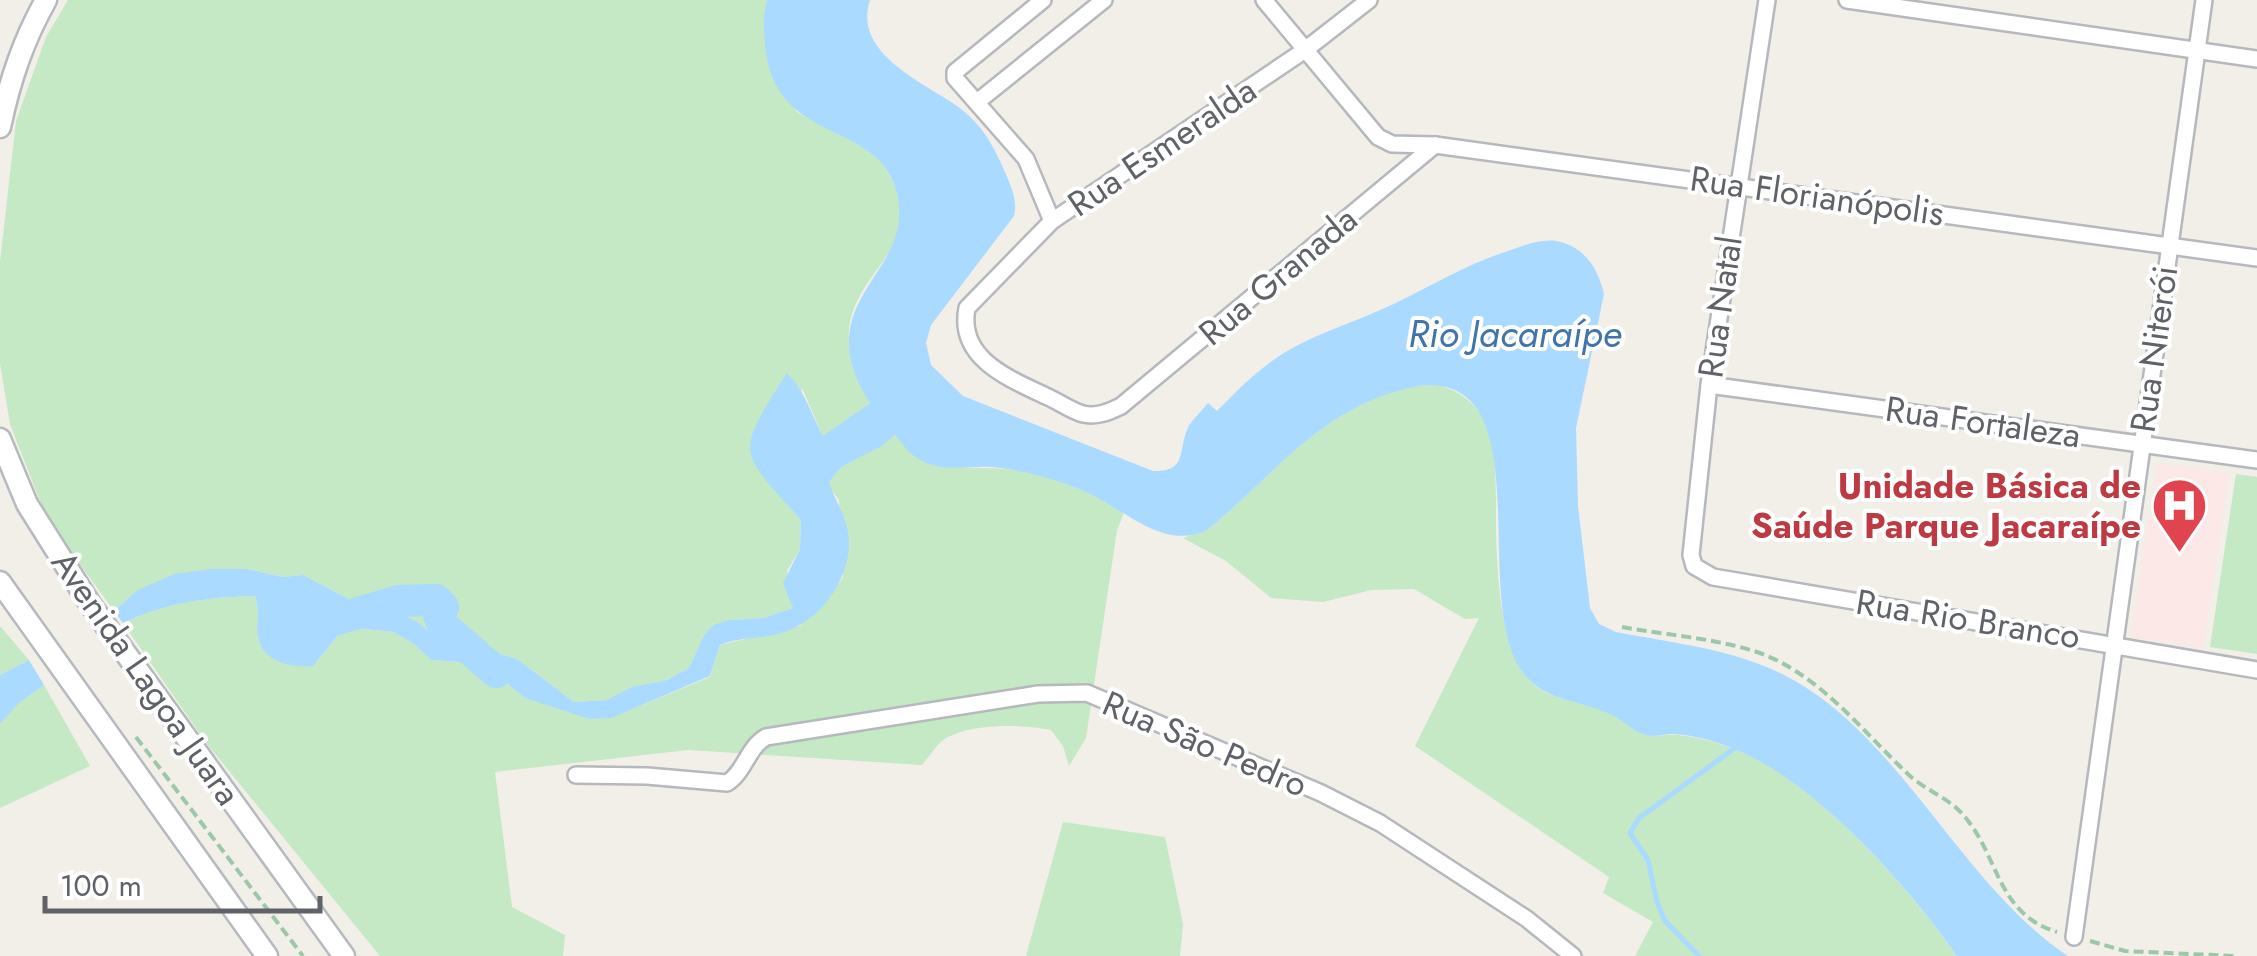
<svg xmlns="http://www.w3.org/2000/svg" width="2257" height="956" viewBox="0 0 2257 956" font-family="Jost,sans-serif">
<rect width="100%" height="100%" fill="#f1efe8"/>
<path fill="#fce8e6" d="M2157,463L2229,473L2203,648L2131,637Z"/>
<g fill="#c5e8c5">
<path d="M68,0H767L796,111C821,128 853,137 876,157C885,165 892,178 896,189C916,250 860,271 850,322C844,350 860,377 871,402L823,437L802,388L783,499L801,520L800,549L787,571L793,608L763,618L729,620L704,635L689,668L667,680L633,687L607,700L574,702L517,659L436,636L416,621L385,607L351,600L303,575L282,577L247,569L136,591L114,611L47,519L10,424L0,363V262L16,121L46,37Z"/>
<path d="M1434,384C1505,400 1495,473 1496,529C1497,570 1500,645 1526,677C1549,704 1586,700 1615,716C1626,722 1635,733 1648,735C1658,737 1668,734 1678,735C1698,737 1719,743 1737,750C1816,782 1909,888 1957,956H1635L1653,922L1603,893L1609,877L1415,746L1479,618L1465,619L1414,589L1371,590L1323,602L1271,598L1226,561L1183,538L1207,530C1281,470 1332,393 1434,384Z"/>
<path d="M886,422C928,486 968,459 1031,473C1064,481 1094,495 1125,510L1117,530L1086,738L1069,766L1063,746L1051,730C1024,724 966,723 942,741C935,747 928,758 922,765L688,750L495,772L512,907L565,935L563,956H380L207,744L123,623C165,603 208,597 255,596C261,615 255,622 258,637C262,663 293,663 313,666L339,634L355,628L393,632L413,643L431,660L473,663L499,677L525,698L625,712L710,677L720,645L800,626L832,594L843,577L839,500L827,484L826,468L852,441Z"/>
<path d="M2236,474L2257,477V654L2210,647Z"/>
<path d="M0,626L29,660L0,675Z"/>
<path d="M44,685L90,766L0,808V724L19,703Z"/>
<path d="M1063,822L1165,837L1183,924L1180,956H1026Z"/>
</g>
<g fill="#aadaff">
<path d="M767,0H870C852,55 926,83 961,109C983,126 994,147 1005,172C1011,187 1018,200 1014,216L931,325L926,343L931,365L963,396L1153,471C1187,472 1178,452 1187,430C1190,421 1202,411 1208,403L1217,411C1233,395 1249,378 1268,364C1302,338 1340,328 1378,311C1425,291 1460,266 1511,250C1525,245 1540,239 1556,241C1584,246 1598,268 1604,294L1576,428L1578,506L1590,608L1599,624L1616,632C1673,643 1734,649 1786,676C1900,735 1962,886 2068,956H1957C1908,886 1818,785 1739,751C1719,742 1694,735 1673,734C1663,734 1652,738 1643,734C1631,730 1622,719 1610,714C1582,701 1551,702 1528,679C1468,615 1536,411 1446,387C1428,382 1412,387 1394,392C1316,415 1269,480 1207,530C1161,552 1123,506 1081,490C1053,478 1022,470 991,467C971,466 948,471 929,464C908,457 899,438 885,422L852,441L826,468C828,491 844,509 848,532C855,574 821,623 781,633C761,639 740,637 720,645L710,676L611,718L590,719L525,698L499,677L473,663L431,660L413,643L393,632L356,628L339,634L313,666C293,668 262,662 258,637C255,622 261,615 255,596C208,597 165,603 123,623L114,611L136,591L174,574L211,569H247L282,577L303,575L351,600L385,607L416,621L436,636L517,659L574,702L607,700L632,687L667,680L689,668L704,635L714,625L729,620L763,618L793,608L783,583L800,549L801,520C738,449 734,456 787,373C805,391 811,414 823,436L870,403C801,295 926,273 894,184C872,122 779,142 766,53C764,34 762,19 767,0Z"/>
<path d="M29,660L44,685L19,703L0,724V675Z"/>
</g>
<g fill="none" stroke-linecap="round" stroke-linejoin="round">
<path stroke="#aadaff" stroke-width="5" d="M1699,956L1665,921L1657,902L1648,860L1630,833L1639,818L1739,745"/>
<g stroke="#aadaff" stroke-width="32">
<path d="M817,471L831,454L872,433L915,396"/>
<path d="M338,619L398,601L436,600L443,607L439,615L444,627L496,672"/>
</g>
<defs>
<g id="street">
<path d="M1043,0L955,72V78L1026,159L1052,221"/>
<path d="M1264,0L1378,137L1392,144L1435,145L2257,258"/>
<path d="M1369,0L1305,50L1052,221L967,308C957,359 1010,379 1048,397C1059,402 1072,411 1083,414C1097,417 1109,412 1121,406L1435,145"/>
<path d="M1767,0L1709,385L1691,555L1694,566L1713,577L2257,670"/>
<path d="M1847,0L2257,59"/>
<path d="M977,102L1104,0"/>
<path d="M1709,385L2257,460"/>
<path d="M576,775L647,776L727,783C745,772 747,748 766,737L1038,694L1087,693L1321,793L1380,823L1527,919L1573,956"/>
<path d="M2074,937L2204,0"/>
</g>
<g id="secondary">
<path d="M0,127C10,80 23,41 46,0"/>
<path d="M0,439L27,504L90,604L344,956"/>
<path d="M0,582L267,956"/>
</g>
</defs>
<use href="#street" stroke="#b5b8bc" stroke-width="20"/>
<use href="#secondary" stroke="#b6babf" stroke-width="25"/>
<g stroke="#9cc7a9" stroke-width="4" stroke-dasharray="10 5" stroke-linecap="butt">
<path d="M1622,627C1666,635 1714,638 1757,652C1820,674 1863,732 1910,776C1927,791 1951,799 1965,817C1999,857 1997,914 2057,932"/>
<path d="M136,737L303,956"/>
<path d="M2090,941L2125,951L2234,956"/>
</g>
<use href="#street" stroke="#fff" stroke-width="15"/>
<use href="#secondary" stroke="#fff" stroke-width="20"/>
</g>
<defs>
<symbol id="hospital-pin" viewBox="-11 -11 22 30"><path d="M0 17L-7.5 6A9.5 9.5 0 1 1 7.5 6Z" fill="#e0444e" stroke="#fff"/><path d="M-5-5h3v3.5h4V-5h3V5h-3V1.5h-4V5h-3Z" fill="#fff"/></symbol>
</defs>
<g fill-rule="evenodd">
<use href="#hospital-pin" x="2148" y="474" width="63" height="86"/>
</g>
<g text-anchor="middle" dominant-baseline="central" stroke-width="8" stroke-linejoin="round" paint-order="stroke">
<g font-size="35" fill="#5f6368" stroke="#fff">
<text transform="translate(1162 147) rotate(-34)">Rua Esmeralda</text>
<text transform="translate(1817 196) rotate(8)">Rua Florianópolis</text>
<text transform="translate(1278 276) rotate(-40)">Rua Granada</text>
<text transform="translate(1720 307) rotate(-82)">Rua Natal</text>
<text transform="translate(2154 349) rotate(-82)">Rua Niterói</text>
<text transform="translate(1983 422) rotate(8)">Rua Fortaleza</text>
<text transform="translate(1968 619) rotate(9)">Rua Rio Branco</text>
<text transform="translate(146 678) rotate(55)">Avenida Lagoa Juara</text>
<text transform="translate(1205 744) rotate(23)">Rua São Pedro</text>
</g>
<g font-size="35" font-weight="bold" fill="#be3a42" stroke="#fff" text-anchor="end">
<text x="2141" y="486">Unidade Básica de<tspan x="2141" dy="40">Saúde Parque Jacaraípe</tspan></text>
</g>
<g font-size="38" font-style="italic" fill="#4174aa" stroke="#fff">
<text x="1515" y="333">Rio Jacaraípe</text>
</g>
</g>
<path d="M45 896v15h275v-15" fill="none" stroke="#5f6368" stroke-width="5"/>
<text x="60" y="896" font-size="30" fill="#5f6368" stroke="#ffffff" stroke-width="8" paint-order="stroke">100 m</text>
</svg>
